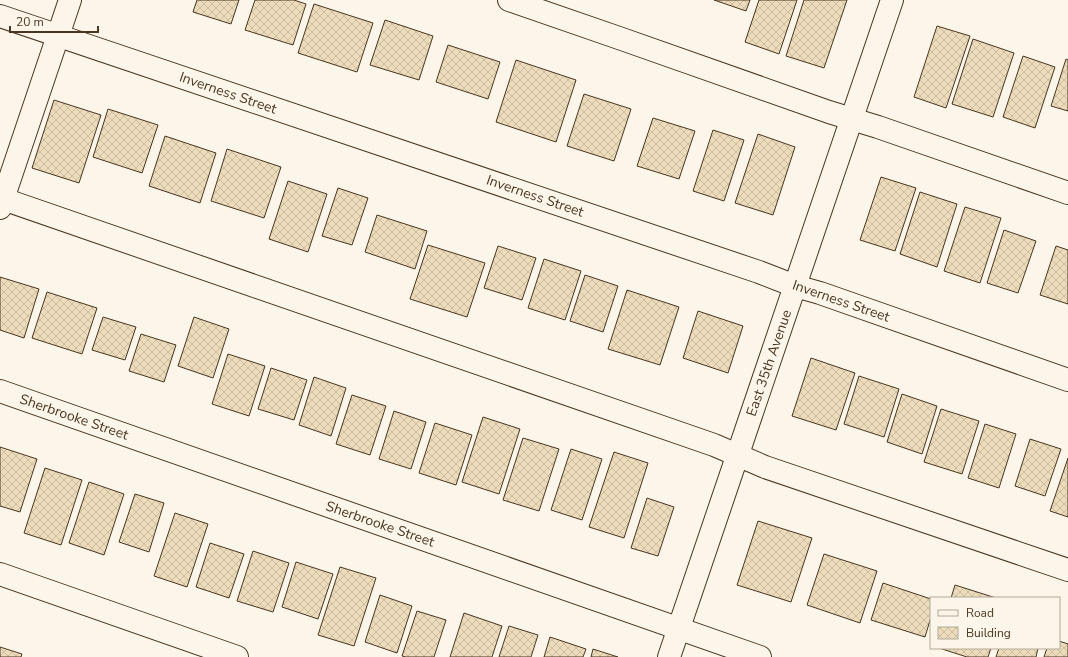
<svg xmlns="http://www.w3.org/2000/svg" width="1068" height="657" viewBox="0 0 1068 657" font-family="'Nunito Sans',sans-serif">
<defs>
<pattern id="building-cross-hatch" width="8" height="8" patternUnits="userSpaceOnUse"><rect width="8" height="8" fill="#ecdcbc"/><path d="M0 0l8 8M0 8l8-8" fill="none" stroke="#ccbda1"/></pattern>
</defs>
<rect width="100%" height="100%" fill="#fbf6e9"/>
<g fill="url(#building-cross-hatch)" stroke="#4a3520">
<path d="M197,0H239L231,24L193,12Z"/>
<path d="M255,0H294L306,4L293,45L245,30Z"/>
<path d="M714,0H750L746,11Z"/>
<path d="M759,0H797L779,54L745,42Z"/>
<path d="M804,0H847L824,68L786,56Z"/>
<path d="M314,4L373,23L357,72L298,53Z"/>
<path d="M385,20L433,36L419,80L370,65Z"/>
<path d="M937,26L970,36L946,108L914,97Z"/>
<path d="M973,39L1014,53L993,117L952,104Z"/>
<path d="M448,45L500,62L488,99L436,82Z"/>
<path d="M1023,56L1055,67L1035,128L1003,117Z"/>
<path d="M1066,59L1068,60V111L1051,106Z"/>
<path d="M516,60L576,80L556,142L496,122Z"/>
<path d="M584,94L631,109L614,161L567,146Z"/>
<path d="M54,100L101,115L79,183L32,168Z"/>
<path d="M108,109L158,125L142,173L93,157Z"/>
<path d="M653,118L695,131L679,179L637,166Z"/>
<path d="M713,130L744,140L724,201L693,191Z"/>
<path d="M758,134L795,147L773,215L735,203Z"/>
<path d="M165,136L216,153L200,203L149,186Z"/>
<path d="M227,149L281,167L264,218L211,201Z"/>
<path d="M881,177L916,188L895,251L860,240Z"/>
<path d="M288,181L327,194L308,252L269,239Z"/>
<path d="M338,188L368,198L352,245L322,236Z"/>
<path d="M920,192L957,204L937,267L900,254Z"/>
<path d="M965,207L1001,218L980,283L944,271Z"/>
<path d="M377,215L427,231L415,269L365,252Z"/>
<path d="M1004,230L1036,241L1018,293L987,283Z"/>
<path d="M428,245L485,263L467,317L410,299Z"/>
<path d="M498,246L536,258L522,300L484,288Z"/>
<path d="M1056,246L1068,250V304L1040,295Z"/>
<path d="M544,259L581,271L565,320L528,308Z"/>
<path d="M585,275L618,286L603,332L570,321Z"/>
<path d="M0,277L39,289L24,338L0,330Z"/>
<path d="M627,290L679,307L660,365L608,349Z"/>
<path d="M47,292L97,308L82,354L32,338Z"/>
<path d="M698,311L743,326L728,373L683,358Z"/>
<path d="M103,317L136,327L125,360L92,350Z"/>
<path d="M194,317L229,329L213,378L178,366Z"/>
<path d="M141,334L176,345L164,382L129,371Z"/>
<path d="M228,354L265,366L249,416L212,404Z"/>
<path d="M811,358L855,373L836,430L792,416Z"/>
<path d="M271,368L307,380L294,420L258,409Z"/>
<path d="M859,376L899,389L884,437L844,424Z"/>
<path d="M314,377L346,388L331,436L299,425Z"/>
<path d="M902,394L937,406L922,454L887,442Z"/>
<path d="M352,395L386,406L370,455L336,444Z"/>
<path d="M941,409L979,421L962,474L924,462Z"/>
<path d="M394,411L426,422L411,469L379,459Z"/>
<path d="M483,417L520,429L499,494L462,482Z"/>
<path d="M435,423L472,435L456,485L419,473Z"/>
<path d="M985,424L1016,434L999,488L968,478Z"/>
<path d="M523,438L559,449L539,511L503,500Z"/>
<path d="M1030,439L1061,449L1045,496L1015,486Z"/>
<path d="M0,447L37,459L20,512L0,506Z"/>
<path d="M571,449L602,459L582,520L551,510Z"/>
<path d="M614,452L648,463L624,538L589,527Z"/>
<path d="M1068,458V517L1050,511Z"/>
<path d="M45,468L82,480L61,545L24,533Z"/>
<path d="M89,482L124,494L104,555L69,543Z"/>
<path d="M135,494L164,503L149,552L119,542Z"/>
<path d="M647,498L674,507L658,556L631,548Z"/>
<path d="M175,513L208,524L187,587L154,576Z"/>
<path d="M758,521L812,538L791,602L737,585Z"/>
<path d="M210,543L244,554L229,598L196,587Z"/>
<path d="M253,551L289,563L273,612L237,601Z"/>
<path d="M824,554L877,571L860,623L807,605Z"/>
<path d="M296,562L333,574L318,619L282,607Z"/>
<path d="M340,567L376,578L354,646L318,635Z"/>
<path d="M883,583L931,599V617L925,637L871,620Z"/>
<path d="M955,585L996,598H951Z"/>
<path d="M380,595L412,606L397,653L365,642Z"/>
<path d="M417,611L446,620L434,657H406L402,656Z"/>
<path d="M464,613L502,626L492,657H450Z"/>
<path d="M509,626L538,635L531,657H499Z"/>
<path d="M550,637L586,649L583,657H544Z"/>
<path d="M1059,641L1068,644V657H1044L1047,648H1059Z"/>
<path d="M0,647L22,654L21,657H0Z"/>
<path d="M939,648H991L988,657H967Z"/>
<path d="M999,648H1038L1036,657H996Z"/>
<path d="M593,649L618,657H591Z"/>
</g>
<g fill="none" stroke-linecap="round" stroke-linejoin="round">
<defs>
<g id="minor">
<path d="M509,0L619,38L829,112L878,127L1068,193"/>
<path d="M0,16L759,272L795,286L820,293L1068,380"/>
<path d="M3,199L714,445L765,467L1068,570"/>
<path d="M0,208L70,0"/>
<path d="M0,391L760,657"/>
<path d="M0,574L237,657"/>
<path d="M669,657L892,0"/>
</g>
</defs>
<use href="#minor" stroke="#4a3520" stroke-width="24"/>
<use href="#minor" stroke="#fbf6e9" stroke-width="22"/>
</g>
<g text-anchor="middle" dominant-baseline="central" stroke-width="3" stroke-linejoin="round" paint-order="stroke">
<g font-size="14" fill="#4a3520" stroke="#fbf6e9">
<text transform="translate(228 93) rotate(19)">Inverness Street</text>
<text transform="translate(535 196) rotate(19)">Inverness Street</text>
<text transform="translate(841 301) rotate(19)">Inverness Street</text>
<text transform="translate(769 363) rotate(-71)">East 35th Avenue</text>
<text transform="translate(74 417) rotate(19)">Sherbrooke Street</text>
<text transform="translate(380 524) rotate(19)">Sherbrooke Street</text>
</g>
</g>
<rect x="930" y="597" width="130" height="52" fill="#fbf6e9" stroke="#b4a999"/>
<rect x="938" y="610" width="20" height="6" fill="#fbf6e9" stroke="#b4a999"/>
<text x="966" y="617" font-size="12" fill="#4a3520">Road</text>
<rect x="938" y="627" width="20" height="12" fill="url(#building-cross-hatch)" stroke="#b4a999"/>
<text x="966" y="637" font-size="12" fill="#4a3520">Building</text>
<path d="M10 26v6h88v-6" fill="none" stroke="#4a3520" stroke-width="2"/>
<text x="16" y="26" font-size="12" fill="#4a3520" stroke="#fbf6e9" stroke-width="3" paint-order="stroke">20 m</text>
</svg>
